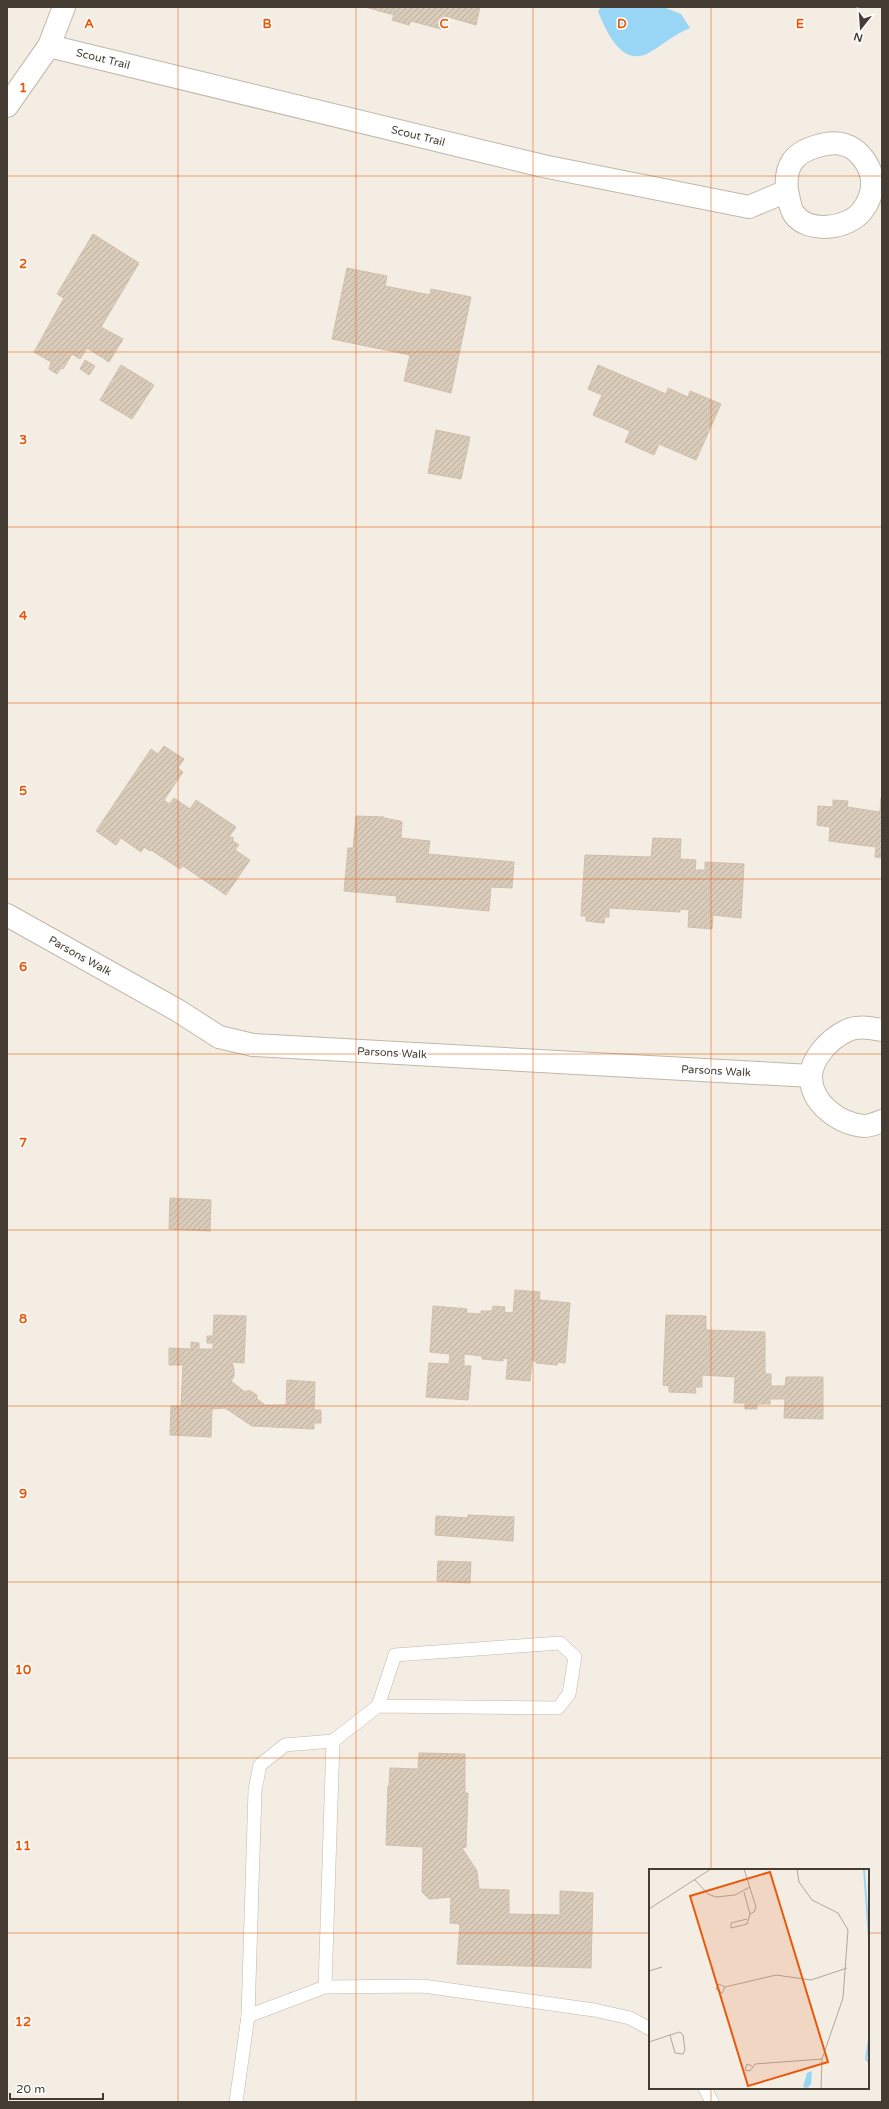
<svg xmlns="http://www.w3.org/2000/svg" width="889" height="2109" viewBox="0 0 889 2109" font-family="'Varela Round',sans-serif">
<defs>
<pattern id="building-hatch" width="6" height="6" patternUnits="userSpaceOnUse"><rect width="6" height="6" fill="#d9cbba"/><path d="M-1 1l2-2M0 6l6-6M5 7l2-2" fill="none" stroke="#bcafa0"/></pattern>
</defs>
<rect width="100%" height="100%" fill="#f3ede3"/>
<path fill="#99d6f6" d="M601,7H663L681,14L690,28C675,34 664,44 650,52C622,69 606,31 598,11Z"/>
<g fill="url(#building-hatch)" stroke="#d1bfaa">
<path d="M365,7H480L476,25L445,16L441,29L411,21L409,25L392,20L394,15Z"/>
<path d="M93,234L139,263L101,327L123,339L109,362L87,348L80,359L72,354L63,369L61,368L57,374L49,369L51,362L34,352L64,298L57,294Z"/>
<path d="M347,268L387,276L385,286L430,295L431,289L471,297L451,393L404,381L410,355L332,339Z"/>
<path d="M85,360L95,366L89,375L80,369Z"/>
<path d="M121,365L154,385L132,419L100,400Z"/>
<path d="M598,365L666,394L668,388L688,397L690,391L721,404L696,460L659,444L654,455L625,442L630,431L593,415L602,395L588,389Z"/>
<path d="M436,430L470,437L461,479L428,473Z"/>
<path d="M164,746L184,759L178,768L183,772L164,800L169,804L174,798L190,809L196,800L236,827L229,837L234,838L232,840L239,845L235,850L250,860L226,895L183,866L180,869L151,850L150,851L144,847L141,852L121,838L116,845L96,831L151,749L158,754Z"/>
<path d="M881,798L882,858L875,857L876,847L829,841L830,827L817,825L818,806L833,807V800L848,801L847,807L880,812Z"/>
<path d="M356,816L384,817V818L400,821L402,822L401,838L430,841L428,854L514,862L512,888L491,887L489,911L396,902L397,896L344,891L348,848H353Z"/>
<path d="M653,838L681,839L680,859L696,860L695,870H705V862L744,864L741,918L713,915L712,929L688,927L689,910L680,909V912L609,908V917H605L604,923L586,921V916H581L585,855L651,857Z"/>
<path d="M170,1198L211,1200L210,1231L169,1229Z"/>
<path d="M515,1290L540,1292L539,1303L540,1300L570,1303L565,1363L558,1362L557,1365L536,1363V1361L532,1360L530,1381L506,1379L508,1359L503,1358V1361L482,1359V1356L464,1354V1366H471L468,1400L426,1397L429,1363L449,1364L450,1354L430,1352L433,1306L467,1309L466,1313L481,1314V1311H492L493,1306L505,1307L504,1312L513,1313Z"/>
<path d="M214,1315L246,1316L244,1363L232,1362L234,1369V1376L231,1381L245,1392L249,1390L257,1395V1399L265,1405H286L287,1380L315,1382L314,1410H321V1423H314V1429L252,1426L225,1408L212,1409L211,1437L170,1435L171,1406H181L183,1365H169V1348L191,1349V1342L199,1343V1349H213V1343H207V1336H213Z"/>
<path d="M666,1315L706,1316V1330L765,1332V1374H771V1386H785L786,1377H823V1419L784,1418L785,1399H770V1404H757V1409H745V1403H734L735,1377L702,1375V1387H695L696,1393L669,1392V1386L663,1385Z"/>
<path d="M468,1515L514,1517L513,1541L435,1535L436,1516L468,1518Z"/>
<path d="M438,1561L471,1562L470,1583L437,1581Z"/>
<path d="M419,1753L465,1754V1793H468L466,1847L462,1848L477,1871L479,1889L509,1890V1914L560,1915V1891L593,1893L591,1968L457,1964L460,1924L450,1923L451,1897L429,1899L422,1892L423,1847L386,1845L388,1786L389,1785L390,1768L418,1769Z"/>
</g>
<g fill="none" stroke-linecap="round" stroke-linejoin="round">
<defs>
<g id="lane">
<path d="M333,1741L378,1706L395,1655L560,1643L575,1657L569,1694L558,1708L378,1706"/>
<path d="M248,2016L325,1987L423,1986L594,2010L630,2018L650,2029"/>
<path d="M705,2088L712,2102"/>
<path d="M236,2102L248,2016L255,1790L260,1765L285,1745L333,1741L325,1987"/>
</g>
<g id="street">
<path d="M49,46L543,166L749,207L787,191C786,181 786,171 792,162C801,148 830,140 845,145C859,149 871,166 872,180C873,191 869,202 862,211C848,229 808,234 794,214C790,209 789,198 787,191"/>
<path d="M7,106L49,46L64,7"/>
<path d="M7,915L177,1010L219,1037L253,1045L811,1076"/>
<path d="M882,1030C871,1028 857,1025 846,1031C830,1039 811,1058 811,1077C811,1104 840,1124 864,1126C870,1126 877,1123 882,1121"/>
</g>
</defs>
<use href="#lane" stroke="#c2b7a8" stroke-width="14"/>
<use href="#street" stroke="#c2b7a8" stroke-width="24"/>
<use href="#lane" stroke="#fff" stroke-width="13"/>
<use href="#street" stroke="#fff" stroke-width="22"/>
</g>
<path fill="none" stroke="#e8590c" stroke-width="1" stroke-opacity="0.55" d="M178,7V2102M356,7V2102M533,7V2102M711,7V1870M7,176H882M7,352H882M7,527H882M7,703H882M7,879H882M7,1054H882M7,1230H882M7,1406H882M7,1582H882M7,1758H882M7,1933H650M868,1933H882M711,2088V2102"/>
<g text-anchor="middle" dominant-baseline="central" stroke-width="3" stroke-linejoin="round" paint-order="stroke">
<g font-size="11" fill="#453d33" stroke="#fff">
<text transform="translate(103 59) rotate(14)">Scout Trail</text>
<text transform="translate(418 136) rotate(14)">Scout Trail</text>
<text transform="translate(80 956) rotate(29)">Parsons Walk</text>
<text transform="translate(392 1053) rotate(3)">Parsons Walk</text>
<text transform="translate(716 1071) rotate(3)">Parsons Walk</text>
</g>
</g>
<g transform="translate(649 1869)">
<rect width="220" height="220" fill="#f3ede3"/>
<path d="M163,202L162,215L159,219L154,218L158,204Z" fill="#99d6f6"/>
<path fill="none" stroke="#99d6f6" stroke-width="2" d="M215,0L220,69M220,171L217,190L220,193"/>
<path fill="none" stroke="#ada79d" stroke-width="1" d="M148,0L150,13L163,31L189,44L199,61L194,129L173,190L172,220M46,11L59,25L67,28L86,26L101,18M95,23L101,45L105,43L107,38L95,0M0,40L62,0M98,50L82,54V59L98,55L101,45M0,102L13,98M76,118L70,115L67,120L73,124L76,118L127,106L162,111L198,99M0,173L21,166L26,184L34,185L36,181L34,166L31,163L21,166M103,197L98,195L96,201L101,202L106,195L173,190"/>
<path fill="#e8590c" fill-opacity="0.15" stroke="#e8590c" stroke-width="2" d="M121,3L179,193L99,217L41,27Z"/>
<rect width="220" height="220" fill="none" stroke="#453d33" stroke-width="2"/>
</g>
<g font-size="13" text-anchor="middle" font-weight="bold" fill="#e8590c" stroke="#fff" stroke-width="3" stroke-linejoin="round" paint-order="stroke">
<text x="89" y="28">A</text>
<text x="267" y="28">B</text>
<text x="444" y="28">C</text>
<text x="622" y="28">D</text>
<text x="800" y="28">E</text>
<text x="23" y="92">1</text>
<text x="23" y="268">2</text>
<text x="23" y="444">3</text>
<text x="23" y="620">4</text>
<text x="23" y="795">5</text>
<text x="23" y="971">6</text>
<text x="23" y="1147">7</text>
<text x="23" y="1323">8</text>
<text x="23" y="1498">9</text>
<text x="23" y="1674">10</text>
<text x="23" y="1850">11</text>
<text x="23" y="2026">12</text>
</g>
<rect width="889" height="2109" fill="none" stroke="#453d33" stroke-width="16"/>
<g transform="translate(861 28) rotate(197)" stroke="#ffffff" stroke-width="3" paint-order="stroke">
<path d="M0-3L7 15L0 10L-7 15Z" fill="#453d33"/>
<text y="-6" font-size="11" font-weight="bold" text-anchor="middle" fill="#453d33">N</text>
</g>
<path d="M10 2093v6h93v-6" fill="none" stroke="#453d33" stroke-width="2"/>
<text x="16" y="2093" font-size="12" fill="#453d33" stroke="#ffffff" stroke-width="3" paint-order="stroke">20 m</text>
</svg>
